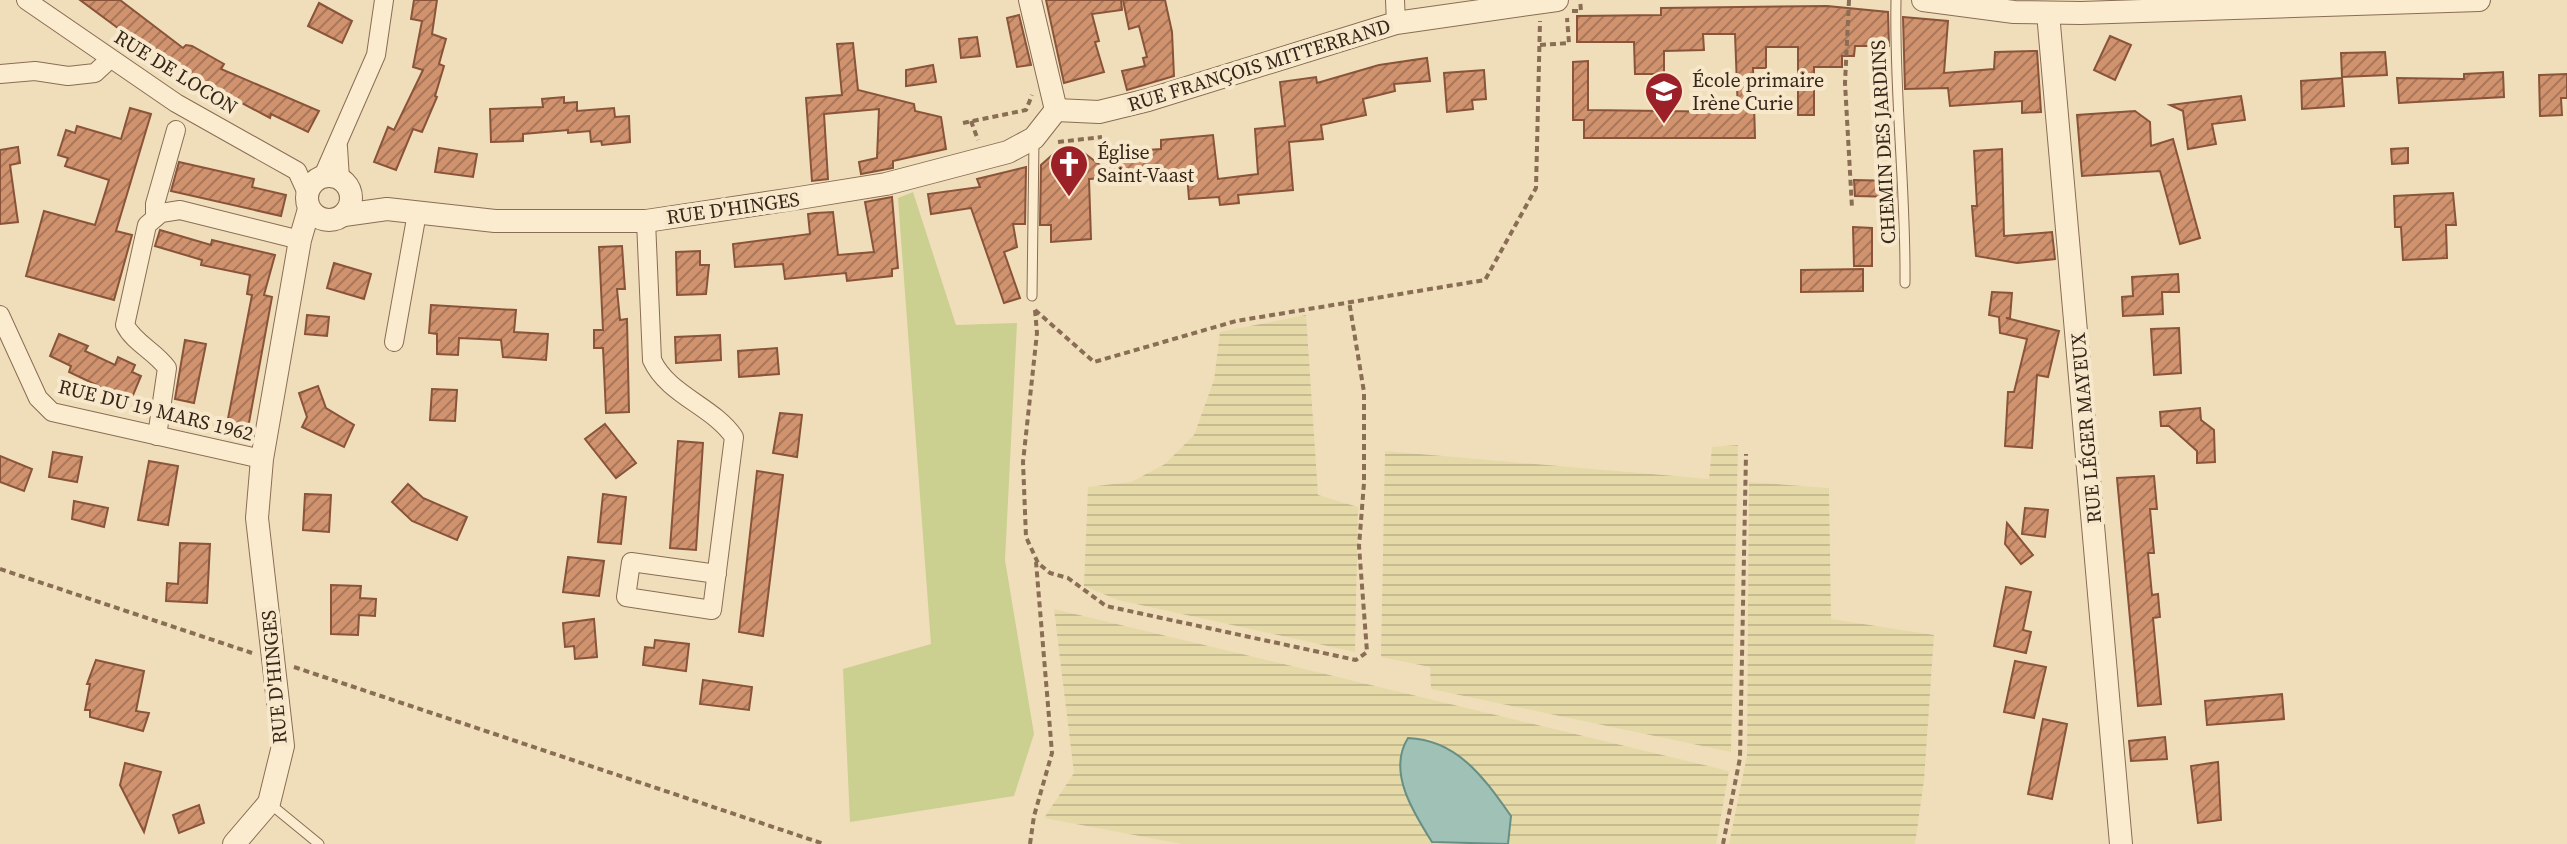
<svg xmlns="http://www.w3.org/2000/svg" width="2567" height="844" viewBox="0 0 2567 844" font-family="'Source Serif 4',serif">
<defs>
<pattern id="farmland-rules" width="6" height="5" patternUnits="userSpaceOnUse" patternTransform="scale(2)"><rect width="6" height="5" fill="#e6d9a8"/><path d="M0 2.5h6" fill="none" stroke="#c6ba90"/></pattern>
<pattern id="building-hatch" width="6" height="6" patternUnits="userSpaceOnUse" patternTransform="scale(2)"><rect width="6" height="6" fill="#d1926e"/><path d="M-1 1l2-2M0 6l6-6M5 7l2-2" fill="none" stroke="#aa775a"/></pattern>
</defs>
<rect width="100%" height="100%" fill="#f0debb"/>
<g fill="url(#farmland-rules)">
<path d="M1306,315L1318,495L1358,507L1355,652L1118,600L1084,586L1088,487L1131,482L1165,464L1194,435L1214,380L1220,332Z"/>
<path d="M1738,445L1731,752L1431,689L1430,667L1381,657L1385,451L1709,479L1712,447Z"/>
<path d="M1749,482L1829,488L1831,619L1934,635L1924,780L1915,844H1729L1747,756Z"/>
<path d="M1054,609L1729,771L1716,844H1508L1511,816L1431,739L1408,738L1400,751L1432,842L1436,844H1182L1044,818L1074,773Z"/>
</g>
<path fill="#cbcf8f" d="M913,192L956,325L1017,323L1005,560L1034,734L1014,796L850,822L843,669L931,644L898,198Z"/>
<path fill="#a0c1b5" stroke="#678f83" stroke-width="2" d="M1408,738C1458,740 1484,778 1511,816L1508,844L1432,842C1413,812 1387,771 1408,738Z"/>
<g fill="url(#building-hatch)" stroke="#895439" stroke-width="2">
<path d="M80,0H120L183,48L186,45L192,46L224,64L221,69L319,111L308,132L271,114L270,118L161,60Z"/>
<path d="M414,0H437L432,34L446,39L439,64L444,66L435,96L437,97L422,132L413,129L396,170L374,162L388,127L394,130L423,70L413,67L422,21L411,19Z"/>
<path d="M1046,0H1121L1122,10L1092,14L1099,41L1095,42L1104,72L1064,83Z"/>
<path d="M1123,0H1165L1172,32L1174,76L1127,90L1122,71L1145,66L1143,58L1147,57L1139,26L1129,29Z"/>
<path d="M319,3L352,21L342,43L308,26Z"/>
<path d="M1827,6L1888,12L1889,46H1855L1854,56H1842V67H1814V115H1798V47H1766V68H1753L1755,138H1584V120H1573V62L1588,61V110L1738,112L1735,34H1703L1704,50L1664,51V74H1635L1634,42H1577V16L1661,15V8Z"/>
<path d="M1019,15L1031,65L1017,67L1007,18Z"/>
<path d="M1903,17L1948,21L1944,73L1994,69L1995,52L2037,51L2041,112L2022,113V101L1950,106L1948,88L1905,89Z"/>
<path d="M2110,36L2131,45L2115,80L2094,70Z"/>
<path d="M977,37L980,56L961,58L959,39Z"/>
<path d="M853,43L858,90L914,104L915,111L941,117L946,149L893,161V168L861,174L859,162L877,158L879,109L824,114L828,179L812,181L806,98L842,95L837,44Z"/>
<path d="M2385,52L2387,75L2342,77L2341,53Z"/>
<path d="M1427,58L1430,81L1394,84L1395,91L1363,99L1366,115L1321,125L1323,139L1289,142L1293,190L1238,195L1239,203L1220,205L1219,197L1189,199L1187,174L1089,179L1091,239L1051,242V225H1040L1041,165L1060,148L1069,156L1076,147L1108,171L1107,153L1161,149V140L1213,135L1218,179L1258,174L1255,129L1285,126L1280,82L1316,77L1317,83L1379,65Z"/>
<path d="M933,65L936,82L906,86V70Z"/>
<path d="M1484,70L1486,99L1472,100L1473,109L1447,112L1444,73Z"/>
<path d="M2503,72L2504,97L2399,103L2397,78L2464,79V74Z"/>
<path d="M2567,74V98H2561L2562,115L2540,116L2539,75Z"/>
<path d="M2342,78L2344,106L2302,109L2301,81Z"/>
<path d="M2241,96L2245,120L2212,124L2216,144L2188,149L2183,111L2170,105Z"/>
<path d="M564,97V103L577,102V111L614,108L615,117L629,116L630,142L602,145L601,141L591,142L590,131L568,133V130L523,134V141L491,142L490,109L543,107L542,99Z"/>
<path d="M130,108L151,114L116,231L132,235L114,300L26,276L44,211L95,225L109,180L65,166L68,158L58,155L66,130L75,133L77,126L121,139Z"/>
<path d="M2135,111L2150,122L2151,146L2173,139L2200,238L2180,244L2160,171L2082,176L2077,115Z"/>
<path d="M18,147L20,163L10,165L18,222L0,224V150Z"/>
<path d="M439,148L477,154L473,177L435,172Z"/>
<path d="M2408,148V163L2392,164L2391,149Z"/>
<path d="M2002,149L2004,236L2052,232L2055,259L2017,263L1976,256L1972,206H1977L1974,151Z"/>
<path d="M179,162L254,179L252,187L286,195L281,216L171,191Z"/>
<path d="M1026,167L1025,224H1013L1017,247L1004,252L1020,298L1004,303L971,208L931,214L928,194L980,187L977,179Z"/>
<path d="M1854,180L1895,181L1896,197L1855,196Z"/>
<path d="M2453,193L2456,225H2446L2447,258L2403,260L2401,227H2395L2394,196Z"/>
<path d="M892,197L898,268L892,269V276L847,281L846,273L785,279L783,264L735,267L733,244L810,234L808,214L815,213L833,212L838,255L874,252L865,202Z"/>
<path d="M1853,227L1872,228V266H1854Z"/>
<path d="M160,230L211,245L212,240L275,255L264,295L272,297L246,439L225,434L252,295L247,294L250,275L201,265L202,260L155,246Z"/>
<path d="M622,246L625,289H617L620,320L627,319L629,412L606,413L603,348H594V330H603L599,247Z"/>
<path d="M700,251V265H709L706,294L677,295L676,252Z"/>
<path d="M334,263L371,274L364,299L327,288Z"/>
<path d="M1863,269V291L1801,292V270Z"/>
<path d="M2178,274L2179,292H2162L2163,314L2123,316L2122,297L2133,296L2132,277Z"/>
<path d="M1992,292L2012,293L2010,318H2006L2059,331L2048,377L2037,375L2032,448L2005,446L2008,392H2014L2027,339L2000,333L1999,317L1989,315Z"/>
<path d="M431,305L516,310L514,332L548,334L546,360L503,357L501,340L459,338L458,355L437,354V334L429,333Z"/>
<path d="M307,315L329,317L327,336L305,334Z"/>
<path d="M2179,328L2181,373L2154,375L2151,329Z"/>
<path d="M59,334L88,346L85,351L115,365L118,357L135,365L132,372L141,376L131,400L122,396L119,403L102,396L105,389L69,372L71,366L50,356Z"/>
<path d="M720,335L721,360L676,363L675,337Z"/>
<path d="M185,340L206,344L194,403L175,399Z"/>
<path d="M777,348L779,374L739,377L738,351Z"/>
<path d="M318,386L326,408L354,425L344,447L302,427L307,417L299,393Z"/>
<path d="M432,389L457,390L455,421L430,420Z"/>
<path d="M2200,408L2201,420L2214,430L2215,462L2197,463V451L2169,426H2161L2160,412Z"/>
<path d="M780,413L802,415L797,457L773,453Z"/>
<path d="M605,424L636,463L616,478L585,439Z"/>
<path d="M678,441L703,443L696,550L670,548Z"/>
<path d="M53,452L82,457L77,482L49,477Z"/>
<path d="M0,456L32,469L24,491L0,482Z"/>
<path d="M149,461L178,466L168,525L138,520Z"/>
<path d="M757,471L783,475L763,636L739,632Z"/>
<path d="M2154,476L2157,509H2150L2154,553H2148L2152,595L2158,594L2159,606L2160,617L2153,618L2161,704L2138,706L2117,478Z"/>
<path d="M408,484L423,498L467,517L457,540L412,521L392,502Z"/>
<path d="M305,494L331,495L329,532L303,530Z"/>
<path d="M603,494L626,497L621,544L598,542Z"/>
<path d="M74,501L108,508L104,527L72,519Z"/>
<path d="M2025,508L2048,510L2045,537L2022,534Z"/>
<path d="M2007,523L2033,555L2021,564L2005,544Z"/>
<path d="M180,543L210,544L207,603L166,601L167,583L178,584Z"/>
<path d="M568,557L604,561L599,596L563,592Z"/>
<path d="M331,585L361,586L360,598L376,599L375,616L359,615L358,635L331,634Z"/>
<path d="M2006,587L2031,592L2023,630L2031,632L2026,653L1994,646Z"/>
<path d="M594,619L597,657L575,659L574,646L565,647L563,623Z"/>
<path d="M655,640L689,644L686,671L643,665L645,647L654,648Z"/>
<path d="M96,660L144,671L136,711L149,713L143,731L90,717V710H85L90,684H87Z"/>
<path d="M2015,661L2046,667L2034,718L2004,712Z"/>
<path d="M703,680L752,687L749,710L700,704Z"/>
<path d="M2282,694L2284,719L2207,725L2205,701Z"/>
<path d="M2043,719L2067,724L2052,799L2028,794Z"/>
<path d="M2165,737L2167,759L2131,761L2129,741Z"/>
<path d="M2218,762L2221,820L2198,823L2191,766Z"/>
<path d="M125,763L161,772L144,832L120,785Z"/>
<path d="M199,805L204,823L179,833L173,815Z"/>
</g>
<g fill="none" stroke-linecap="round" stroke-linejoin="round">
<defs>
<g id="service">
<path d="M1896,0C1894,95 1906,188 1905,283"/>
<path d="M1032,296L1034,139"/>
<path d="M269,803L319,844"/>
</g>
<g id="minor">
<path d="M26,0L176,103L297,171L307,193"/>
<path d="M1395,0L1396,23"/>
<path d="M0,74L35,71L68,76L95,73L110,59"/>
<path d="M338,147L340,179"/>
<path d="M323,176L376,55L384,0"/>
<path d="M155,218V204L176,130"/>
<path d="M646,221L652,360C668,395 713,406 734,437L712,610L626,597L631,562L717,574"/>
<path d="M0,315L38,398L52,412L262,459"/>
<path d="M394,342L417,213"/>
<path d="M157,436L167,368C155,351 134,343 125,325L147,225L161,213L180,210L300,240"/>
</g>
<g id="tertiary">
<path d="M1030,0L1056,110"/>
<path d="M1923,0L2014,12L2081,13L2479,0"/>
<path d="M2048,13L2121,844"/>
<path d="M1056,110L1099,112L1148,100L1396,23L1557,0"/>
<circle cx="329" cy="198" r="22"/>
<path d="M344,215L387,209L495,221H646L793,199L886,184L1008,152L1034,138L1056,110"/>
<path d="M234,844L269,803L283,746L257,518L262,459L300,240L309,209"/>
</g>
</defs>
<use href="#service" stroke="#896d54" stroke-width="11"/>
<use href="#minor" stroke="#896d54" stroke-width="20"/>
<use href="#tertiary" stroke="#896d54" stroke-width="24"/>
<g stroke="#896d54" stroke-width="4" stroke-dasharray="6 4" stroke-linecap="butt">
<path d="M1849,0L1845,83L1852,208"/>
<path d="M1572,11H1581L1580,0"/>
<path d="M1540,45L1569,43L1567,18"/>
<path d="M971,121L978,140"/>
<path d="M963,123L1026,110L1032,95"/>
<path d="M1058,142L1102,137"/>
<path d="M1035,310L1037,333L1023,462L1026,537L1038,563L1050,573L1068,578L1106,606L1356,660L1367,652L1359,546L1364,483V392L1349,301"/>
<path d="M1035,310L1094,362L1236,321L1485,280L1536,188L1540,21"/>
<path d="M0,569L252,653"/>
<path d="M294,667L824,844"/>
<path d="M1030,844L1034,816L1052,753L1036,562"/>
<path d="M1723,844L1740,758L1746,454"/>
</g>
<use href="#service" stroke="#fbebcf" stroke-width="9"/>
<use href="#minor" stroke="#fbebcf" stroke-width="18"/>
<use href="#tertiary" stroke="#fbebcf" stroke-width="22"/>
</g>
<defs>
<symbol id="school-pin" viewBox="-11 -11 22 30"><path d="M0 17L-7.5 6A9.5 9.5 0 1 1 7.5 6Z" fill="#9b2028" stroke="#f7e8cb"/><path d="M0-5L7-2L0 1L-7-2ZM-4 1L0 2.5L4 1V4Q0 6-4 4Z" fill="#fff"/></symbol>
<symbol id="church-pin" viewBox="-11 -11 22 30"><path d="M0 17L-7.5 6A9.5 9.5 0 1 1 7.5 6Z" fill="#9b2028" stroke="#f7e8cb"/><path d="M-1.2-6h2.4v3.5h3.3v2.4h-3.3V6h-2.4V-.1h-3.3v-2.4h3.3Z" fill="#fff"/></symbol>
</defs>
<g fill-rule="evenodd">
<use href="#school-pin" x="1642" y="69" width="44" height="60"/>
<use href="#church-pin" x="1047" y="142" width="44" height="60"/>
</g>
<g text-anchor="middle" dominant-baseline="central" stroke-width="8" stroke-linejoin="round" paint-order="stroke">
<g font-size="20" fill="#37261a" stroke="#f7e8cb">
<text transform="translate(1259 65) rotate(-17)">RUE FRANÇOIS MITTERRAND</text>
<text transform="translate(176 72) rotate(32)">RUE DE LOCON</text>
<text transform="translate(1883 142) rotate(-93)">CHEMIN DES JARDINS</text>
<text transform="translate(733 208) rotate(-8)">RUE D'HINGES</text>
<text transform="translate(156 410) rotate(14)">RUE DU 19 MARS 1962</text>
<text transform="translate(2086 428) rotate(-95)">RUE LÉGER MAYEUX</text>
<text transform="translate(274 677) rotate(-95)">RUE D'HINGES</text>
</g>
<g font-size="20" fill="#37261a" stroke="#f7e8cb" text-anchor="start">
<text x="1692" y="80">École primaire<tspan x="1692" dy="23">Irène Curie</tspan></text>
<text x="1097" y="152">Église<tspan x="1097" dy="23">Saint-Vaast</tspan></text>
</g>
</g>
</svg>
